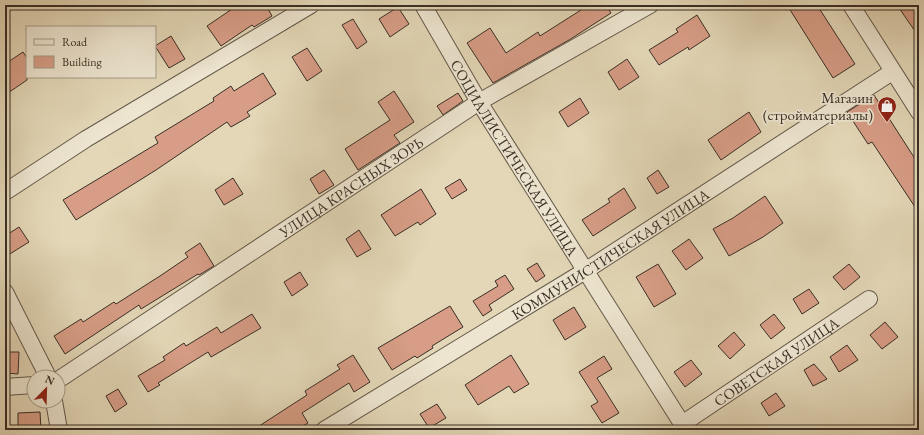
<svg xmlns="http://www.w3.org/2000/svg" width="924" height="435" viewBox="0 0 924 435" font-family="'EB Garamond',serif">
<rect width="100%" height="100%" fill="#e3d7b7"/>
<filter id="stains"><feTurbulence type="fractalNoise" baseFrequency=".005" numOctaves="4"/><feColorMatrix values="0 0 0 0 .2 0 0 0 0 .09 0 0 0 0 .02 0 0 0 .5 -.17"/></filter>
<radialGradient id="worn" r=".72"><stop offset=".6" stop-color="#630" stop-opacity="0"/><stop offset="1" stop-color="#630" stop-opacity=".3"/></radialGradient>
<g fill="#d79d86" stroke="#392f26">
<path d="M238,5H266L272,16L254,27L252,25L221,46L207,26Z"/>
<path d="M577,5H606L611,13L569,40L493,83L467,43L490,28L506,53L538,32L540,36L581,10Z"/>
<path d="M787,5H817L855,64L833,78Z"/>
<path d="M897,5H919V37Z"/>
<path d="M398,7L409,24L390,37L379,19Z"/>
<path d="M697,15L710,36L689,50L688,47L659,65L649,50L678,32L676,29Z"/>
<path d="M353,19L367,42L357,49L342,25Z"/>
<path d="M171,36L185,59L169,68L155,46Z"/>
<path d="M307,48L322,71L307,81L292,57Z"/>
<path d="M23,52L27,58V80L5,95V64Z"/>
<path d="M627,59L639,77L619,90L608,72Z"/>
<path d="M263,73L276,94L247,112L250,116L231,127L227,122L156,170L76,220L63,200L158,143L155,137L214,101L213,98L231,86L234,91Z"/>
<path d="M394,91L414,122L394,135L400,143L358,170L345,149L390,120L378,102Z"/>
<path d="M458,93L463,101L443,115L437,106Z"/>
<path d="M874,95L919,165V213L872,142L868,144L847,112Z"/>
<path d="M580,98L589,113L568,127L559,112Z"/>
<path d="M749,112L761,132L721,160L708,140Z"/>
<path d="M324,170L334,185L319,194L310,179Z"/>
<path d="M658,170L669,187L657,194L647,178Z"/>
<path d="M233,178L243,194L224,205L215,190Z"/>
<path d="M460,179L467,190L452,199L445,188Z"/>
<path d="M624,188L636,208L593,236L582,220L610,202L608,199Z"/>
<path d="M421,189L436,214L420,225L418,222L395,236L381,215Z"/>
<path d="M765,196L783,223L763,237L729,256L713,229L733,218Z"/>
<path d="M19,227L29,242L5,257V236Z"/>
<path d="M359,230L371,249L357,257L346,239Z"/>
<path d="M689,239L703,258L686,270L672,251Z"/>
<path d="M200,243L214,266L199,275L198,274L141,309L139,305L65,354L54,336L81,319L83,322L114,302L116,304L160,276L188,257L185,253Z"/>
<path d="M537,263L545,276L536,282L527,269Z"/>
<path d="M658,264L676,294L654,307L636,277Z"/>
<path d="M849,264L860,277L844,290L833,277Z"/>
<path d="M300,272L308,285L292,296L284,282Z"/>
<path d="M505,275L514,289L489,305L492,310L483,316L473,301L498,286L495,281Z"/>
<path d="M809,289L819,303L802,314L793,299Z"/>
<path d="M450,306L463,327L432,346L433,348L417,358L415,356L392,370L378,348Z"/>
<path d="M574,307L586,327L565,340L553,320Z"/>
<path d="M252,314L261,328L211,357L208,352L158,383L160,385L148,392L138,376L165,360L163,357L184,343L186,346L217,327L221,333Z"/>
<path d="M774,314L785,328L771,339L760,325Z"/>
<path d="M885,322L898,337L882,349L870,335Z"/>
<path d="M734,332L745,345L730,359L718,346Z"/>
<path d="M847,345L858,360L839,372L830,357Z"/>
<path d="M5,352H19L18,374L5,373Z"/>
<path d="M353,355L370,382L354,392L349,383L302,413L308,423L296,430H253L307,395L305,391L340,369L337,365Z"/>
<path d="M511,355L529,384L514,393L509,386L478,405L465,385Z"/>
<path d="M604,356L612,369L597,378L619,413L602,423L591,406L598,402L579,372Z"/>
<path d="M691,360L702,374L685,387L674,372Z"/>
<path d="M814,364L827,379L813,386L804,370Z"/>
<path d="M118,389L127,404L115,412L106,396Z"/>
<path d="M776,393L785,406L769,416L761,403Z"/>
<path d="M437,404L446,418L429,428L420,414Z"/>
<path d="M40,412L41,430H18V413Z"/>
</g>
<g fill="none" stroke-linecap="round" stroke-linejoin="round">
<defs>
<g id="street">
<path id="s1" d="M423,5L479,102L686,430"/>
<path d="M851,5L919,112"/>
<path d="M5,192L86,139L311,5"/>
<path d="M5,292L48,377"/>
<path id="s2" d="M58,380L479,102L650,5"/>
<path d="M5,387L34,385"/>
<path d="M54,401L59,430"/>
<path id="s3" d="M682,424L869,299"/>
<path id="s4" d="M324,430L585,271L892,72"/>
</g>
</defs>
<use href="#street" stroke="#64594a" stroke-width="18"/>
<use href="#street" stroke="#ede5d0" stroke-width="16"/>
</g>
<defs>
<symbol id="shop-pin" viewBox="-11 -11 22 30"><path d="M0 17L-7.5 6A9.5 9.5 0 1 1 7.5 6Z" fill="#8f2418" stroke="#ede5d0"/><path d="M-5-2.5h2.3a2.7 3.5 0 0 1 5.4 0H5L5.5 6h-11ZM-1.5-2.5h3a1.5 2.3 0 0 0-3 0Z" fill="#fff"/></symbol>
</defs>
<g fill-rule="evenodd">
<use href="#shop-pin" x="876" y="95" width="22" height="30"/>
</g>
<g text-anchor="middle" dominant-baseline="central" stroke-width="3.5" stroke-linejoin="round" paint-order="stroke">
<g font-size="15" fill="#392f26" stroke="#ede5d0" text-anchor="end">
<text x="873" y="97">Магазин<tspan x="873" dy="17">(стройматериалы)</tspan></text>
</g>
<g font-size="15" fill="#392f26" stroke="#ede5d0">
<text stroke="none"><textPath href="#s1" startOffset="178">СОЦИАЛИСТИЧЕСКАЯ УЛИЦА</textPath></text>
<text stroke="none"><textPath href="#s2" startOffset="351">УЛИЦА КРАСНЫХ ЗОРЬ</textPath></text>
<text stroke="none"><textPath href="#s4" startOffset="336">КОММУНИСТИЧЕСКАЯ УЛИЦА</textPath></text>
<text stroke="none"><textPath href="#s3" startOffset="113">СОВЕТСКАЯ УЛИЦА</textPath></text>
</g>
</g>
<rect width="924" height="435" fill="none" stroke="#e3d7b7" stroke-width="20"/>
<rect x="6" y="6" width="912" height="423" fill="none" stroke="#392f26" stroke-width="2"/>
<rect x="10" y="10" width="904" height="415" fill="none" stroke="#392f26"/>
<rect x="26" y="26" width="130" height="52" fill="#ede5d0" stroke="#a59c8c"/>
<rect x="34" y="39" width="20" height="6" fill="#ede5d0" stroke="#a59c8c"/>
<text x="62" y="46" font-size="12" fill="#392f26">Road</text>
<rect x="34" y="56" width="20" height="12" fill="#d79d86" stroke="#a59c8c"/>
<text x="62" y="66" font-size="12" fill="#392f26">Building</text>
<g transform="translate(46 389) rotate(23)"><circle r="19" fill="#ede5d0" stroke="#a59c8c"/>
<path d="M0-3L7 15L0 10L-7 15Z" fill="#8f2418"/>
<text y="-6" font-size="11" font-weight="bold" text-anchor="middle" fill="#392f26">N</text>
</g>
<rect width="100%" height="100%" filter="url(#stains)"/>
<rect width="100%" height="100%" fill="url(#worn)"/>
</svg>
